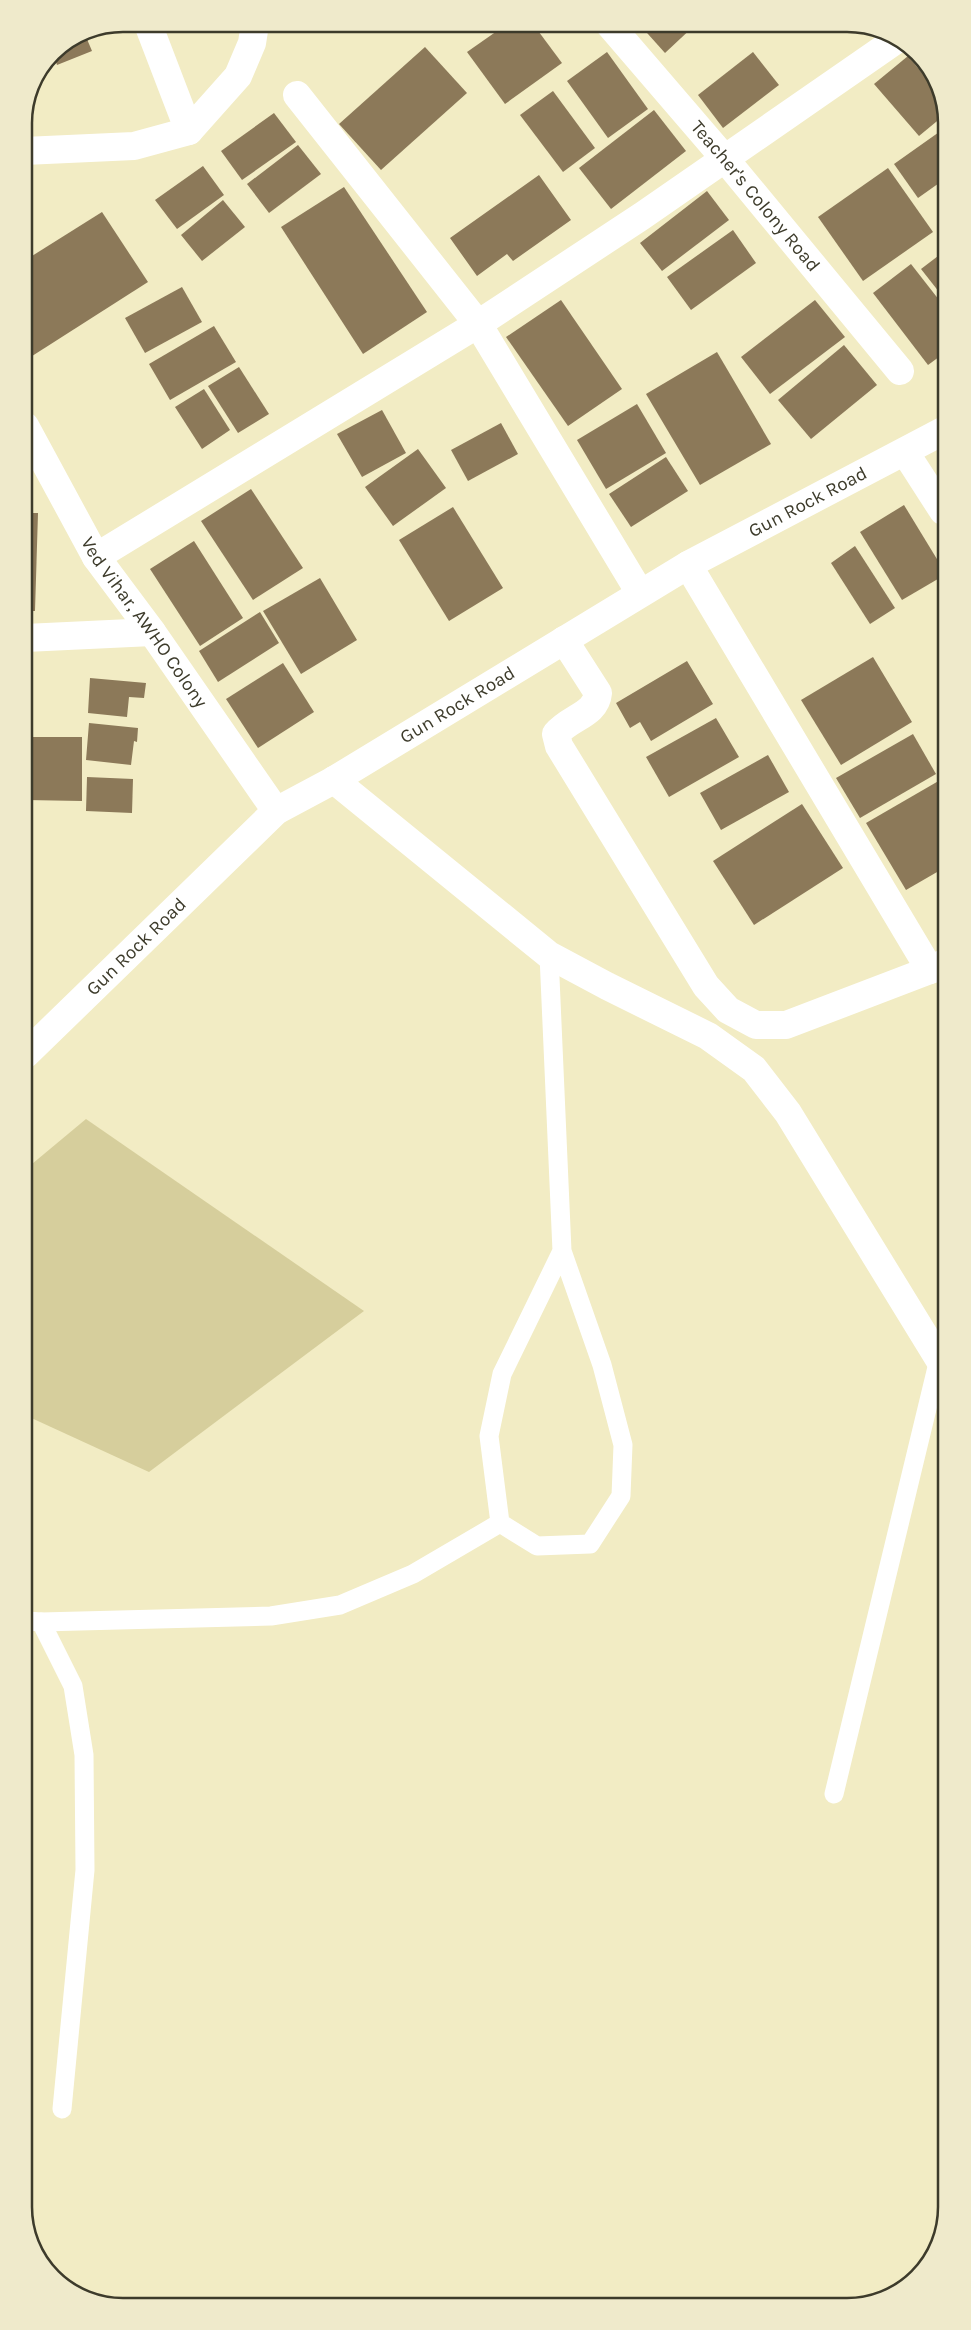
<svg xmlns="http://www.w3.org/2000/svg" width="971" height="2330" viewBox="0 0 971 2330" font-family="Karla,sans-serif">
<rect width="100%" height="100%" fill="#f2ecc4"/>
<path fill="#d6ce9c" d="M86,1119L364,1311L149,1472L27,1416L26,1169Z"/>
<g fill="#8c7959">
<path d="M507,24H533L562,63L505,104L467,52Z"/>
<path d="M639,24H696L665,53Z"/>
<path d="M84,32L92,51L57,65L53,53Z"/>
<path d="M425,47L467,93L381,170L339,124Z"/>
<path d="M607,52L648,109L608,138L567,81Z"/>
<path d="M753,52L779,85L723,128L698,95Z"/>
<path d="M908,56L942,97V117L919,136L874,84Z"/>
<path d="M553,91L595,148L563,172L520,115Z"/>
<path d="M654,110L686,151L611,209L579,168Z"/>
<path d="M274,113L296,142L242,180L221,151Z"/>
<path d="M942,130V181L918,198L894,164Z"/>
<path d="M298,145L321,174L269,213L247,184Z"/>
<path d="M203,166L224,195L177,229L155,200Z"/>
<path d="M888,168L933,232L863,281L818,217Z"/>
<path d="M539,175L571,220L513,261L507,254L477,276L450,238Z"/>
<path d="M344,187L427,312L363,354L281,227Z"/>
<path d="M707,191L729,220L662,271L640,243Z"/>
<path d="M223,200L245,227L202,261L181,235Z"/>
<path d="M102,212L148,282L29,358L24,351V261Z"/>
<path d="M733,230L756,263L691,310L667,277Z"/>
<path d="M942,253L943,294V297L921,269Z"/>
<path d="M911,264L943,305V354L928,365L873,293Z"/>
<path d="M182,287L202,322L145,353L125,318Z"/>
<path d="M561,300L622,389L568,426L506,337Z"/>
<path d="M815,300L845,337L770,394L741,357Z"/>
<path d="M214,326L236,362L170,400L149,364Z"/>
<path d="M844,345L877,385L811,439L778,400Z"/>
<path d="M717,352L771,444L700,485L646,394Z"/>
<path d="M239,367L269,414L238,433L208,386Z"/>
<path d="M204,389L230,430L202,449L175,407Z"/>
<path d="M637,404L666,453L606,489L577,440Z"/>
<path d="M382,410L406,453L362,477L337,434Z"/>
<path d="M501,423L518,454L468,481L451,450Z"/>
<path d="M418,449L446,488L393,526L365,487Z"/>
<path d="M666,457L688,491L631,527L609,494Z"/>
<path d="M251,489L303,568L253,600L201,521Z"/>
<path d="M904,505L943,569V576L902,600L860,532Z"/>
<path d="M453,507L503,588L449,621L399,540Z"/>
<path d="M25,513H38L35,611H25Z"/>
<path d="M194,541L243,618L200,646L150,569Z"/>
<path d="M855,546L895,608L870,624L831,563Z"/>
<path d="M320,578L357,640L301,674L263,611Z"/>
<path d="M260,612L279,643L218,682L199,651Z"/>
<path d="M873,657L912,722L841,765L801,700Z"/>
<path d="M687,661L713,704L651,741L640,722L630,728L616,703Z"/>
<path d="M283,663L314,712L258,748L226,699Z"/>
<path d="M90,678L146,683L144,698L129,697L127,717L88,713Z"/>
<path d="M716,718L739,757L669,797L646,757Z"/>
<path d="M89,723L138,728L137,742L134,741L131,765L86,760Z"/>
<path d="M913,734L936,774L860,818L836,778Z"/>
<path d="M25,737H82V801L26,800Z"/>
<path d="M768,755L789,792L721,830L700,793Z"/>
<path d="M87,777L133,779L132,813L86,811Z"/>
<path d="M942,779L944,868L906,890L866,823Z"/>
<path d="M802,804L843,868L754,925L713,861Z"/>
</g>
<g fill="none" stroke-linecap="round" stroke-linejoin="round">
<g stroke="#fff" stroke-width="19">
<path d="M549,955L562,1251L502,1374L489,1436L500,1523L537,1546L590,1544L621,1496L623,1445L602,1365L562,1251"/>
<path d="M27,1621L41,1622L73,1686L84,1755L85,1870L62,2109"/>
<path d="M41,1622L271,1616L340,1605L413,1574L500,1523"/>
<path d="M834,1794L939,1359"/>
</g>
<g stroke="#fff" stroke-width="28">
<path d="M148,24L189,131"/>
<path id="s1" d="M609,24L725,159L900,371"/>
<path d="M297,95L478,324L640,593"/>
<path d="M24,151L134,146L189,131L238,76L252,43L255,24"/>
<path id="s2" d="M25,426L96,557L152,632L276,811"/>
<path d="M905,452L943,511"/>
<path d="M96,557L478,324L642,216L896,40"/>
<path d="M688,565L930,970L944,963"/>
<path d="M25,638L152,632"/>
<path d="M564,640L598,693C596,715 570,717 556,734L559,746L706,986L728,1010L756,1025H786L930,970"/>
<path d="M334,780L549,955L607,986L708,1036L754,1069L788,1113L945,1369"/>
</g>
<path stroke="#fff" stroke-width="28" id="s3" d="M26,1054L276,811L334,780L688,565L943,431"/>
</g>
<g text-anchor="middle" dominant-baseline="central" stroke-width="5" stroke-linejoin="round" paint-order="stroke">
<g font-size="19" fill="#3d3b2b" stroke="#fef9d9">
<text stroke="none"><textPath href="#s1" startOffset="226">Teacher's Colony Road</textPath></text>
<text stroke="none"><textPath href="#s3" startOffset="964">Gun Rock Road</textPath></text>
<text stroke="none"><textPath href="#s2" startOffset="230">Ved Vihar, AWHO Colony</textPath></text>
<text stroke="none"><textPath href="#s3" startOffset="559">Gun Rock Road</textPath></text>
<text stroke="none"><textPath href="#s3" startOffset="154">Gun Rock Road</textPath></text>
</g>
</g>
<path d="M0 0H971V2330H0ZM123 32H847A91 91 0 0 1 938 123V2207A91 91 0 0 1 847 2298H123A91 91 0 0 1 32 2207V123A91 91 0 0 1 123 32Z" fill="#efeacb" fill-rule="evenodd"/>
<path fill="none" stroke="#3d3b2b" stroke-width="2.5" d="M123 32H847A91 91 0 0 1 938 123V2207A91 91 0 0 1 847 2298H123A91 91 0 0 1 32 2207V123A91 91 0 0 1 123 32Z"/>
</svg>
